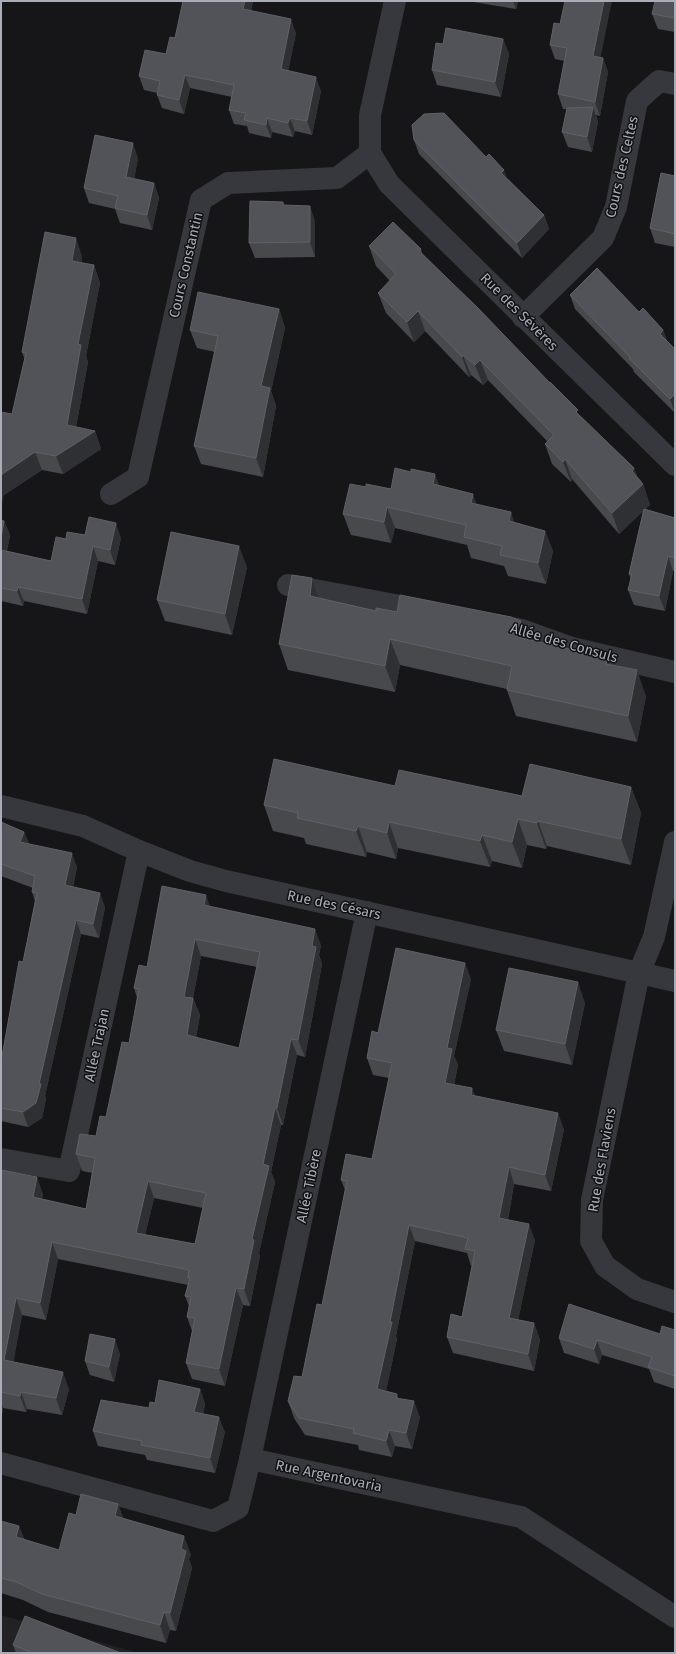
<svg xmlns="http://www.w3.org/2000/svg" width="676" height="1654" viewBox="0 0 676 1654" font-family="'Fira Sans',sans-serif">
<rect width="100%" height="100%" fill="#161618"/>
<path fill="#222225" d="M1,1615L139,1653H1Z"/>
<g fill="none" stroke-linecap="round" stroke-linejoin="round">
<g stroke="#37383d" stroke-width="22">
<path d="M370,153L389,184L675,465"/>
<path d="M370,153V115L395,1"/>
<path d="M523,317L603,238L616,207L637,101L659,81L675,84"/>
<path d="M111,494L138,477L201,200L228,183L337,178L370,153"/>
<path d="M288,585L427,611"/>
<path d="M496,625L522,630L572,648L675,672"/>
<path d="M1,806L83,826L139,851L190,871L226,881L675,981"/>
<path d="M675,842L654,937L639,973L592,1200L591,1241L605,1266L637,1289L675,1302"/>
<path d="M1,1159L69,1171L139,851"/>
<path d="M250,1459L367,912"/>
<path d="M1,1463L213,1521L238,1508L250,1459L521,1517L675,1617"/>
</g>
</g>
<g fill="#47494d" fill-rule="evenodd">
<path d="M183,1H253L251,11L296,33L288,71L321,91L312,135L295,131L293,137L272,132L271,138L249,133L247,126L234,124L229,110L232,97L190,88L184,114L162,108L157,95V93L144,90L139,76L166,54L175,38Z"/>
<path d="M467,1H518L516,9Z"/>
<path d="M675,1V32L658,29L652,14Z"/>
<path d="M554,23L601,58H603L608,72L600,116L596,115L598,122L592,152L568,147L562,132L567,109H563L558,94L564,61L555,59L550,45Z"/>
<path d="M503,39L509,54L501,97L437,85L432,70L443,44Z"/>
<path d="M414,140L508,179L544,215L549,229L522,258L419,154Z"/>
<path d="M138,158L134,179L154,183L159,198L152,230L120,223L115,209L89,203L84,188Z"/>
<path d="M675,176V247L655,243L650,228Z"/>
<path d="M283,202L284,205L315,221V257L255,258L249,243Z"/>
<path d="M369,246L421,249L422,253L580,416L634,468L638,479L643,484L650,505L645,509L675,518V571H673L665,611L634,605L628,590L631,579L629,574L643,511L619,534L572,479L571,482L552,464L545,444L547,441L488,380L483,385L471,375L469,377L425,331L414,342L386,313L378,293L390,281L376,266Z"/>
<path d="M82,256L81,263L94,265L100,283L86,356L88,362L76,427L95,431L101,449L63,474L42,470L4,495L12,414L25,360L22,352Z"/>
<path d="M570,295L639,312L663,330L667,341L675,349V413L634,372L633,369L575,309Z"/>
<path d="M279,309L285,328L271,391L276,406L263,477L201,464L194,446L215,352L197,348L190,330Z"/>
<path d="M411,472L514,522L545,531L553,551L546,584L508,576L504,566L471,558L467,545L395,528L391,543L351,535L343,514L366,487L391,489Z"/>
<path d="M1,520L4,521L10,535L7,551L51,561L66,539L85,535L121,538L115,565L98,561L87,614L24,601L23,606L1,601Z"/>
<path d="M247,567L232,635L165,621L157,600Z"/>
<path d="M312,578L319,598L376,611L528,640L610,664L646,696L637,742L516,716L507,690V689L400,665L395,692L288,670L279,644Z"/>
<path d="M395,786L522,796L631,787L641,813L631,865L547,846L546,849L527,845L522,868L492,861L490,867L398,848L396,859L367,852L366,857L306,844L304,838L273,831L264,805Z"/>
<path d="M1,822L24,832L29,844L77,867L73,887L105,907L99,938L81,934L45,1096L46,1099L42,1118L28,1127L1,1121V1062L23,962L35,901L32,892L33,888L1,876Z"/>
<path d="M210,907L321,945L319,955L322,964L305,1057L297,1055L283,1125H281L271,1172L275,1182L259,1253L260,1256L250,1306L243,1305L225,1386L192,1379L186,1363L192,1331L187,1317L189,1306L185,1296L188,1285L58,1259L46,1320L22,1315L13,1362L69,1389L62,1415L27,1409L26,1412L3,1408L1,1421V1170L43,1194L42,1199L86,1209L92,1173L82,1171L76,1154L96,1136L106,1117L129,1043L137,998L134,988L147,967ZM201,956L257,967L239,1048L196,1038L200,1015L193,998ZM154,1198L203,1208L195,1244L145,1235Z"/>
<path d="M471,979L454,1056L458,1065L454,1085L472,1088L475,1096L564,1129L551,1191L514,1184L508,1220L535,1240L518,1320L534,1323L540,1340L534,1371L453,1353L447,1337L462,1317L472,1266H471L467,1253L415,1241L396,1336L397,1339L386,1391L397,1394L398,1398L420,1417L412,1449L395,1446L392,1457L359,1450L358,1445L305,1435L294,1418L288,1401L302,1377L322,1305L345,1190L341,1180L372,1159L389,1078L373,1075L367,1058L378,1033Z"/>
<path d="M585,1003L572,1065L504,1051L496,1030Z"/>
<path d="M675,1330V1389L654,1382L649,1369L602,1355L599,1364L564,1353L559,1338L660,1334Z"/>
<path d="M120,1354L114,1382L90,1375L85,1361Z"/>
<path d="M200,1389L205,1404L203,1414L225,1432L215,1473L147,1460L145,1455L98,1446L93,1431L149,1408L155,1403Z"/>
<path d="M118,1504L123,1518L191,1554L189,1559L192,1568L176,1631L170,1630L166,1643L48,1612L23,1600L1,1593V1521L19,1526L24,1539L59,1550L76,1515Z"/>
<path d="M13,1645L121,1653H16Z"/>
</g>
<g fill="#2f3033">
<path d="M245,1H253L248,23L243,9Z"/>
<path d="M513,1H518L516,9Z"/>
<path d="M604,1H612L598,70L593,56Z"/>
<path d="M291,19L296,33L286,83L281,69Z"/>
<path d="M503,39L509,54L501,97L495,82Z"/>
<path d="M603,58L608,72L600,116L595,102Z"/>
<path d="M185,75L190,88L184,114L179,100Z"/>
<path d="M316,77L321,91L312,135L307,121Z"/>
<path d="M593,107L598,122L592,152L587,137Z"/>
<path d="M267,118L272,132L271,138L266,125Z"/>
<path d="M290,118L295,131L293,137L288,123Z"/>
<path d="M133,143L138,158L132,192L126,177Z"/>
<path d="M504,170L509,184L501,173Z"/>
<path d="M154,183L159,198L152,230L147,215Z"/>
<path d="M310,206L315,221V257L310,242Z"/>
<path d="M544,215L549,229L522,258L517,243Z"/>
<path d="M76,238L82,256L79,279L72,261Z"/>
<path d="M94,265L100,283L86,356L88,362L73,443L67,425L78,344Z"/>
<path d="M279,309L285,328L271,391L276,406L263,477L256,458L261,386Z"/>
<path d="M418,311L425,331L414,342L407,322Z"/>
<path d="M663,330L668,344L660,334Z"/>
<path d="M463,355L471,375L469,377L462,357Z"/>
<path d="M480,360L488,380L483,385L475,365Z"/>
<path d="M675,394V413L670,399Z"/>
<path d="M95,431L101,449L63,474L56,456Z"/>
<path d="M35,452L42,470L4,495L1,507V475Z"/>
<path d="M565,459L572,479L571,482L563,462Z"/>
<path d="M634,468L641,486L643,484L650,505L619,534L612,513L632,471Z"/>
<path d="M435,474L443,495L433,484Z"/>
<path d="M473,494L480,514L471,503Z"/>
<path d="M387,507L395,528L391,543L384,522Z"/>
<path d="M511,512L518,533L509,521Z"/>
<path d="M4,521L10,535L4,564L1,556V538Z"/>
<path d="M116,523L121,538L115,565L110,550Z"/>
<path d="M545,531L553,551L546,584L538,563Z"/>
<path d="M93,546L98,561L87,614L82,599Z"/>
<path d="M239,546L247,567L232,635L225,614Z"/>
<path d="M668,556L673,571L665,611L659,596Z"/>
<path d="M312,578L321,604L310,596Z"/>
<path d="M18,587L24,601L23,606L17,591Z"/>
<path d="M521,621L531,646L517,637Z"/>
<path d="M390,639L400,665L395,692L385,666Z"/>
<path d="M608,658L617,684L606,664Z"/>
<path d="M637,670L646,696L637,742L628,716Z"/>
<path d="M631,787L641,813L631,865L621,839Z"/>
<path d="M518,819L527,845L522,868L512,842Z"/>
<path d="M538,821L547,846L546,849L537,823Z"/>
<path d="M389,822L398,848L396,859L387,833Z"/>
<path d="M358,826L367,852L366,857L356,831Z"/>
<path d="M24,832L30,846L20,842Z"/>
<path d="M482,835L492,861L490,867L480,841Z"/>
<path d="M72,853L77,867L70,900L65,885Z"/>
<path d="M100,893L105,907L99,938L93,924Z"/>
<path d="M206,895L212,912L204,905Z"/>
<path d="M76,920L81,934L45,1096L46,1099L42,1118L28,1127L23,1112L39,1084Z"/>
<path d="M315,929L321,945L319,955L322,964L305,1057L298,1040L312,946Z"/>
<path d="M195,939L201,956L190,1013L184,997Z"/>
<path d="M465,963L471,979L454,1056L458,1065L451,1099L445,1083L447,1048Z"/>
<path d="M578,982L585,1003L572,1065L565,1044Z"/>
<path d="M193,998L200,1015L193,1052L187,1035Z"/>
<path d="M291,1039L297,1055L283,1125L277,1108Z"/>
<path d="M472,1088L478,1105L471,1095Z"/>
<path d="M275,1108L281,1125L271,1172L275,1182L259,1253L260,1256L250,1306L244,1289L252,1239L263,1164Z"/>
<path d="M558,1113L564,1129L551,1191L545,1175Z"/>
<path d="M509,1167L514,1184L505,1234L499,1218Z"/>
<path d="M37,1177L43,1194L39,1213L33,1197Z"/>
<path d="M148,1181L154,1198L142,1249L136,1233Z"/>
<path d="M529,1224L535,1240L515,1335L509,1318Z"/>
<path d="M409,1225L415,1241L396,1336L397,1339L383,1406L377,1389Z"/>
<path d="M52,1242L58,1259L46,1320L40,1303Z"/>
<path d="M236,1288L243,1305L225,1386L219,1369Z"/>
<path d="M16,1298L22,1315L11,1377L4,1360Z"/>
<path d="M534,1323L540,1340L534,1371L528,1354Z"/>
<path d="M115,1339L120,1354L114,1382L109,1367Z"/>
<path d="M597,1340L602,1355L599,1364L594,1349Z"/>
<path d="M63,1372L69,1389L62,1415L56,1398Z"/>
<path d="M200,1389L205,1404L200,1427L194,1412Z"/>
<path d="M21,1392L27,1409L26,1412L20,1396Z"/>
<path d="M1,1401L3,1408L1,1421Z"/>
<path d="M414,1401L420,1417L412,1449L406,1433Z"/>
<path d="M219,1417L225,1432L215,1473L210,1458Z"/>
<path d="M389,1430L395,1446L392,1457L386,1441Z"/>
<path d="M118,1504L124,1521L115,1516Z"/>
<path d="M19,1526L25,1544L16,1537Z"/>
<path d="M184,1536L191,1554L189,1559L192,1568L176,1631L170,1613L181,1549Z"/>
<path d="M164,1612L170,1630L166,1643L160,1625Z"/>
</g>
<g fill="#525359" stroke="#5f6168" fill-rule="evenodd">
<path d="M183,1H245L243,9L291,19L281,69L316,77L307,121L290,118L288,123L267,118L266,125L244,120L246,113L229,110L234,85L185,75L179,100L157,95L160,81L139,76L145,50L166,54L170,37L175,38Z"/>
<path d="M565,1H604L593,56L603,58L595,102L558,94L567,48L550,45L554,23L560,24Z"/>
<path d="M655,1H675V18L652,14Z"/>
<path d="M446,28L503,39L495,82L432,70L436,43L443,44Z"/>
<path d="M593,107L587,137L562,132L567,108Z"/>
<path d="M444,113L486,157L489,154L504,170L501,173L544,215L517,243L414,140L412,125L424,114Z"/>
<path d="M95,135L133,143L126,177L154,183L147,215L115,208L118,196L84,188Z"/>
<path d="M661,173L675,176V234L650,228Z"/>
<path d="M250,201L283,202V205L310,206V242L249,243Z"/>
<path d="M393,222L421,249L419,251L478,308L550,383V382L578,410L576,412L634,468L632,471L643,484L612,513L565,459L563,462L545,444L554,435L480,360L475,365L463,355L462,357L418,311L407,322L378,293L396,274L369,246Z"/>
<path d="M45,232L76,238L72,261L94,265L78,344L81,345L67,425L95,431L56,456L35,452L1,475V412L12,414L26,353L22,352Z"/>
<path d="M597,268L639,312L643,308L663,330L660,334L675,349V394L670,399L629,358L630,357L570,295Z"/>
<path d="M198,292L279,309L261,386L270,388L256,458L194,446L218,336L190,330Z"/>
<path d="M395,468L411,472V469L435,474L433,484L473,494L471,503L511,512L509,521L545,531L538,563L500,555L502,546L464,537L466,525L387,507L384,522L343,514L350,484L366,487V484L391,489Z"/>
<path d="M644,509L675,518V558L668,556L659,596L628,590L632,574H629Z"/>
<path d="M89,517L116,523L110,550L93,546L82,599L18,587L17,591L1,588V550L51,561L56,537L66,539L67,532L85,535Z"/>
<path d="M1,520L4,521L1,538Z"/>
<path d="M171,532L239,546L225,614L157,600Z"/>
<path d="M292,575L312,578L310,596L376,611V608L397,612L400,595L511,617L521,621L517,637L608,658L606,664L637,670L628,716L507,690L512,666L390,639L385,666L279,644Z"/>
<path d="M274,759L395,786L399,770L522,796L530,764L631,787L621,839L538,821L537,823L518,819L512,842L482,835L480,841L389,822L387,833L358,826L356,831L297,818L298,813L264,805Z"/>
<path d="M1,822L24,832L20,842L72,853L65,885L100,893L93,924L76,920L39,1084H41L36,1103L23,1112L1,1108V1062L19,961L23,962L37,893L32,892L35,876L1,864Z"/>
<path d="M162,886L206,895L204,905L315,929L312,946L316,947L298,1040L291,1039L277,1108H275L263,1164L269,1166L252,1239L254,1240L244,1289L236,1288L219,1369L186,1363L195,1318L187,1317L191,1297L185,1296L190,1278H188L189,1270L52,1242L40,1303L16,1298L4,1360L63,1372L56,1398L21,1392L20,1396L1,1392V1170L37,1177L33,1197L86,1209L95,1158L76,1154L80,1134L96,1136L100,1116L106,1117L122,1042L129,1043L139,989L134,988L139,965L147,967ZM195,939L260,952L239,1048L187,1035L193,998L184,997ZM148,1181L206,1193L195,1244L136,1233Z"/>
<path d="M396,948L465,963L447,1048L452,1049L445,1083L472,1088L471,1095L558,1113L545,1175L509,1167L499,1218L529,1224L509,1318L534,1323L528,1354L447,1337L451,1314L462,1317L475,1251L465,1249L468,1238L409,1225L390,1322H392L377,1389L397,1394L396,1398L414,1401L406,1433L389,1430L386,1441L353,1433L354,1429L299,1418L288,1401L294,1376L302,1377L317,1304L322,1305L347,1181L341,1180L346,1154L372,1159L392,1063L367,1058L372,1031L378,1033Z"/>
<path d="M509,968L578,982L565,1044L496,1030Z"/>
<path d="M569,1304L660,1334L662,1326L675,1330V1376L648,1367L652,1357L597,1340L594,1349L559,1338Z"/>
<path d="M90,1334L115,1339L109,1367L85,1361Z"/>
<path d="M159,1380L200,1389L194,1412L219,1417L210,1458L141,1445L142,1441L93,1431L101,1400L149,1408L150,1402L155,1403Z"/>
<path d="M81,1494L118,1504L115,1516L184,1536L181,1549L186,1551L170,1613L164,1612L160,1625L42,1594L16,1582L1,1578V1521L19,1526L16,1537L59,1550L69,1513L76,1515Z"/>
<path d="M25,1616L121,1653H30V1652L13,1645Z"/>
</g>
<g text-anchor="middle" dominant-baseline="central" stroke-width="3" stroke-linejoin="round" paint-order="stroke">
<g font-size="14" fill="#a8adb8" stroke="#111113">
<text transform="translate(622 167) rotate(-77)">Cours des Celtes</text>
<text transform="translate(186 265) rotate(-77)">Cours Constantin</text>
<text transform="translate(519 312) rotate(45)">Rue des Sévères</text>
<text transform="translate(564 643) rotate(16)">Allée des Consuls</text>
<text transform="translate(334 905) rotate(12)">Rue des Césars</text>
<text transform="translate(97 1045) rotate(-78)">Allée Trajan</text>
<text transform="translate(602 1160) rotate(-80)">Rue des Flaviens</text>
<text transform="translate(309 1186) rotate(-78)">Allée Tibère</text>
<text transform="translate(329 1476) rotate(12)">Rue Argentovaria</text>
</g>
</g>
<rect width="676" height="1654" fill="none" stroke="#a8adb8" stroke-width="4"/>
</svg>
